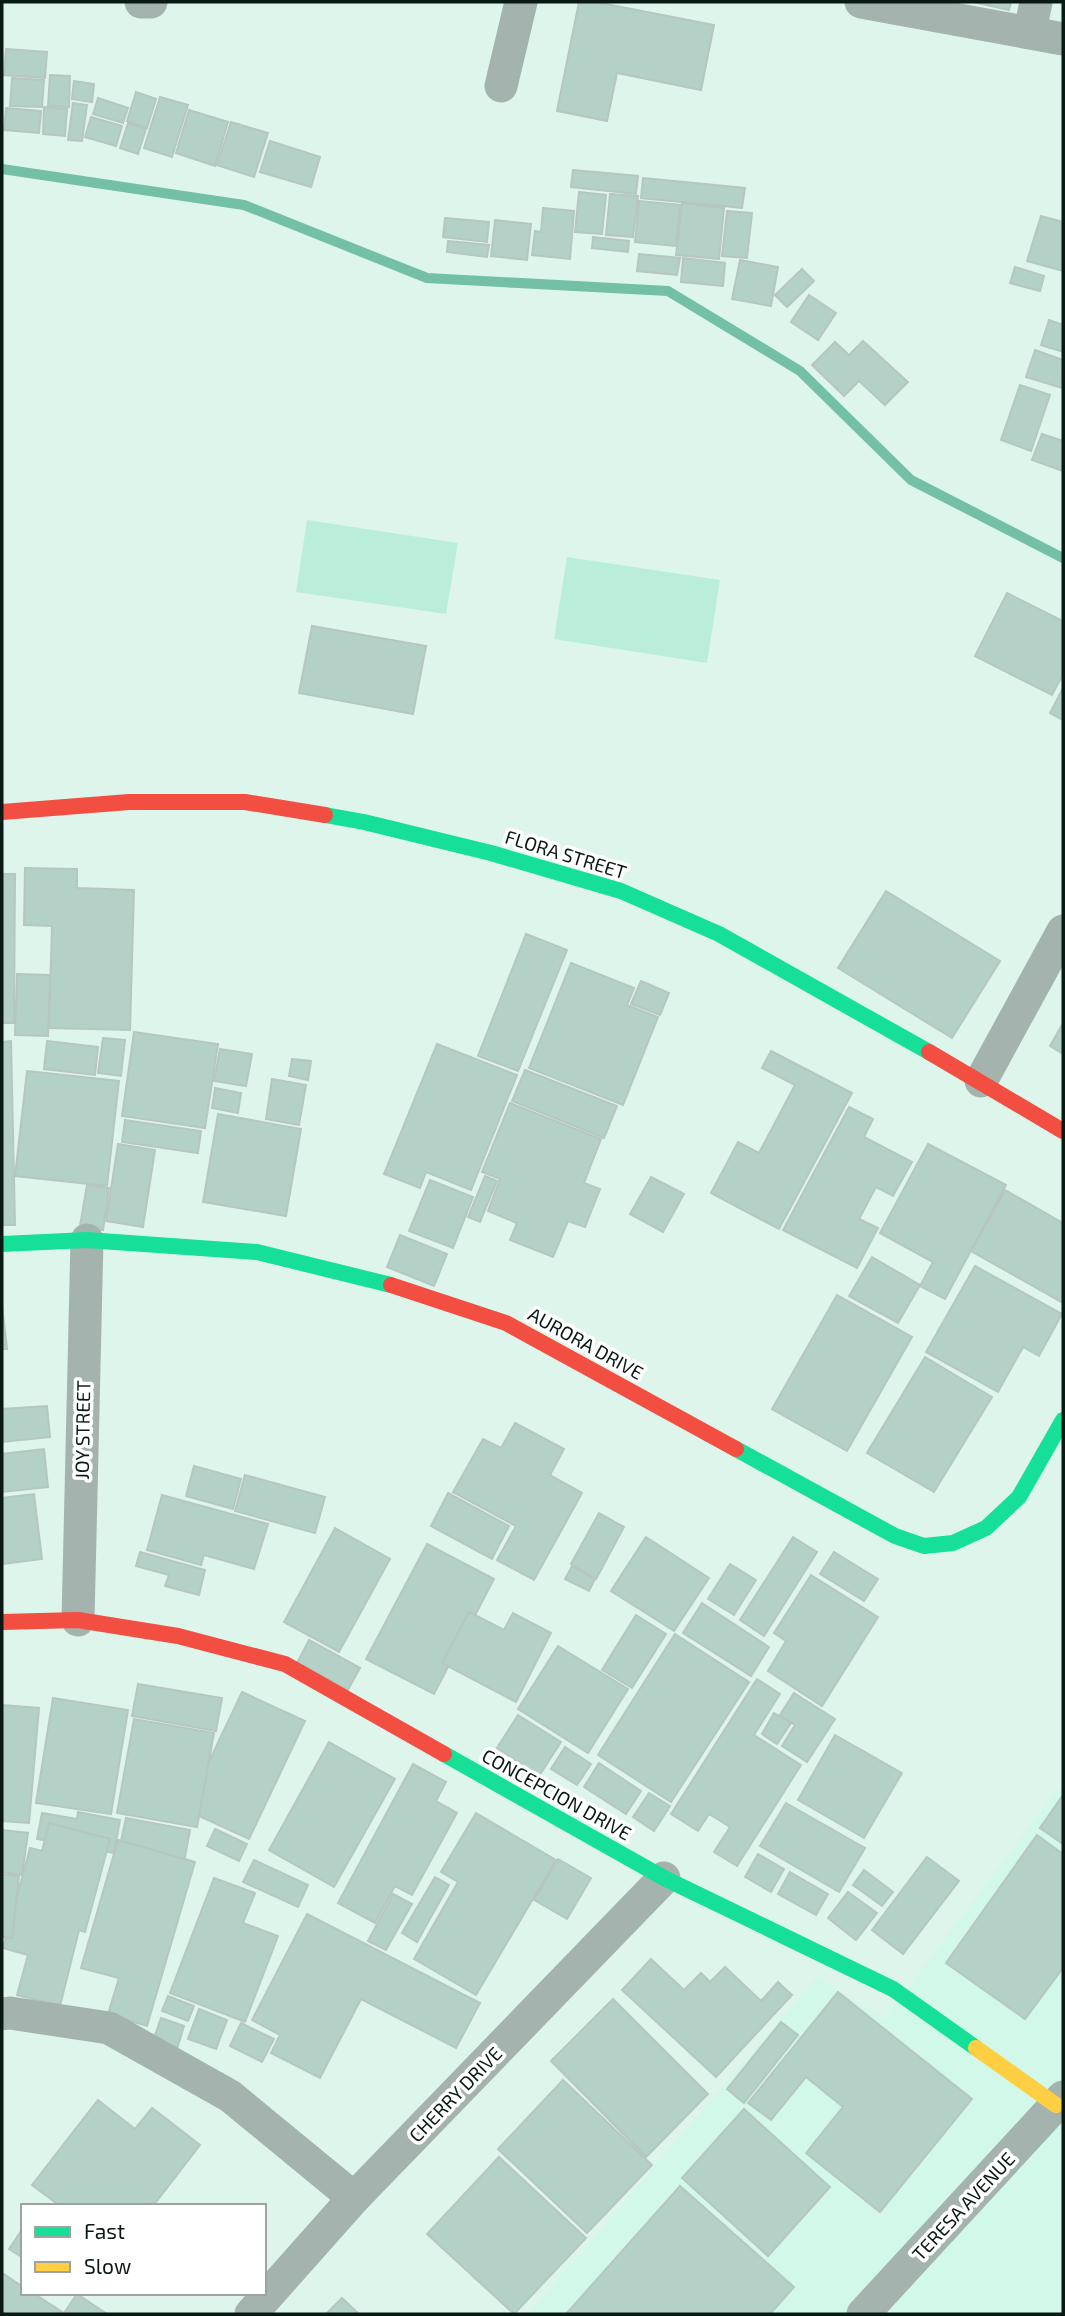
<svg xmlns="http://www.w3.org/2000/svg" width="1065" height="2316" viewBox="0 0 1065 2316" font-family="'Exo 2',sans-serif">
<rect width="100%" height="100%" fill="#def5ec"/>
<path fill="#d1f8e8" d="M1063,1783V2314H528L817,1977L884,2019Z"/>
<g fill="#bbeeda">
<path d="M307,520L458,543L446,614L296,592Z"/>
<path d="M567,557L720,580L707,663L554,639Z"/>
</g>
<g fill="none" stroke-linecap="round" stroke-linejoin="round">
<path stroke="#73c0a7" stroke-width="10" d="M2,169L244,205L427,278L668,291L800,371L911,480L1063,558"/>
</g>
<g fill="#b4d1c7" stroke="#b5c7c0" stroke-width="2">
<path d="M579,2H596L714,25L701,90L617,73L607,121L557,111Z"/>
<path d="M973,2H1011L1009,10Z"/>
<path d="M6,49L47,52L45,78L4,75Z"/>
<path d="M50,75L70,76L69,107L48,106Z"/>
<path d="M12,78L44,80L42,107L10,106Z"/>
<path d="M74,81L94,84L92,102L72,99Z"/>
<path d="M136,92L156,99L147,128L127,121Z"/>
<path d="M160,97L188,105L172,157L144,148Z"/>
<path d="M98,98L128,108L123,123L93,114Z"/>
<path d="M73,103L87,105L82,141L68,140Z"/>
<path d="M44,107L67,109L65,136L43,134Z"/>
<path d="M6,108L41,111L39,133L4,130Z"/>
<path d="M189,110L228,122L215,166L176,153Z"/>
<path d="M91,117L122,126L116,146L85,137Z"/>
<path d="M231,122L268,133L254,177L217,165Z"/>
<path d="M128,123L146,129L138,154L120,148Z"/>
<path d="M270,141L320,157L311,187L260,172Z"/>
<path d="M573,170L638,176L636,194L571,187Z"/>
<path d="M643,178L745,188L742,208L641,198Z"/>
<path d="M579,192L606,195L602,234L575,232Z"/>
<path d="M610,194L638,196L633,237L606,235Z"/>
<path d="M639,201L680,205L676,246L635,242Z"/>
<path d="M682,203L724,208L719,259L676,255Z"/>
<path d="M543,208L574,211L570,259L532,255L535,231L541,232Z"/>
<path d="M727,211L752,213L747,258L722,256Z"/>
<path d="M1041,216L1063,222V271L1027,261Z"/>
<path d="M445,218L489,222L487,242L443,237Z"/>
<path d="M495,220L531,224L527,260L491,256Z"/>
<path d="M593,237L629,241L628,252L592,248Z"/>
<path d="M448,241L489,245L487,257L447,252Z"/>
<path d="M639,254L680,258L677,275L637,271Z"/>
<path d="M683,258L725,263L723,286L681,282Z"/>
<path d="M740,260L778,267L771,306L732,299Z"/>
<path d="M1015,267L1044,276L1040,291L1010,283Z"/>
<path d="M802,269L814,281L787,307L775,295Z"/>
<path d="M809,295L836,313L818,340L791,322Z"/>
<path d="M1049,320L1063,325V352L1041,345Z"/>
<path d="M863,341L908,382L885,405L859,381L844,396L812,365L835,342L849,355Z"/>
<path d="M1035,350L1063,360L1062,388L1026,377Z"/>
<path d="M1020,385L1050,395L1031,451L1001,440Z"/>
<path d="M1042,434L1063,441V471L1032,460Z"/>
<path d="M1007,593L1063,621V674L1052,695L975,656Z"/>
<path d="M312,626L426,646L413,714L299,693Z"/>
<path d="M1063,688V720L1050,713Z"/>
<path d="M25,868L77,869V888L134,890L130,1030L49,1028L52,926L24,925Z"/>
<path d="M2,874H15L14,1023H2Z"/>
<path d="M886,891L1000,961L952,1038L838,968Z"/>
<path d="M526,934L567,950L518,1071L478,1056Z"/>
<path d="M571,963L634,988L627,1005L658,1017L623,1105L529,1068Z"/>
<path d="M17,974L50,975L48,1036L15,1035Z"/>
<path d="M641,981L669,993L660,1015L631,1004Z"/>
<path d="M1063,1023V1054L1050,1046Z"/>
<path d="M134,1032L218,1044L205,1128L122,1116Z"/>
<path d="M103,1038L125,1040L121,1076L98,1073Z"/>
<path d="M11,1041L15,1225H2V1042Z"/>
<path d="M47,1041L98,1047L95,1075L44,1069Z"/>
<path d="M437,1044L517,1075L471,1190L426,1172L420,1188L384,1174Z"/>
<path d="M220,1049L252,1054L246,1086L214,1081Z"/>
<path d="M771,1051L852,1093L779,1229L711,1193L738,1142L759,1153L795,1085L762,1068Z"/>
<path d="M292,1059L311,1061L308,1080L289,1076Z"/>
<path d="M525,1070L617,1106L604,1138L512,1101Z"/>
<path d="M27,1071L119,1081L107,1186L15,1176Z"/>
<path d="M272,1079L306,1085L299,1125L266,1119Z"/>
<path d="M215,1088L241,1093L238,1113L212,1108Z"/>
<path d="M510,1103L601,1139L584,1183L600,1189L585,1227L568,1221L553,1257L510,1240L517,1223L488,1211L500,1179L482,1172Z"/>
<path d="M849,1107L873,1119L864,1137L912,1162L893,1196L876,1187L859,1219L878,1228L857,1268L783,1230Z"/>
<path d="M218,1114L301,1129L286,1216L203,1202Z"/>
<path d="M125,1120L201,1131L198,1153L122,1142Z"/>
<path d="M118,1144L155,1150L143,1227L106,1221Z"/>
<path d="M928,1144L1006,1185L945,1299L920,1286L933,1262L880,1233Z"/>
<path d="M485,1176L497,1181L480,1222L468,1217Z"/>
<path d="M651,1177L684,1194L663,1232L630,1214Z"/>
<path d="M430,1180L473,1197L453,1248L409,1231Z"/>
<path d="M87,1185L109,1188L103,1230L80,1226Z"/>
<path d="M1005,1190L1063,1223V1303L971,1251Z"/>
<path d="M400,1235L447,1254L434,1286L387,1267Z"/>
<path d="M872,1257L920,1285L898,1323L849,1296Z"/>
<path d="M975,1266L1062,1314L1039,1356L1023,1347L998,1392L926,1352Z"/>
<path d="M837,1295L912,1337L847,1451L772,1409Z"/>
<path d="M2,1305L7,1349H2Z"/>
<path d="M925,1357L992,1397L934,1492L867,1453Z"/>
<path d="M47,1406L50,1437L2,1442V1409Z"/>
<path d="M515,1423L564,1449L550,1475L582,1493L534,1580L497,1560L516,1526L453,1492L483,1439L501,1448Z"/>
<path d="M44,1449L48,1487L2,1492V1454Z"/>
<path d="M194,1466L241,1479L233,1509L186,1496Z"/>
<path d="M245,1475L325,1497L315,1533L235,1511Z"/>
<path d="M448,1493L509,1526L492,1559L431,1526Z"/>
<path d="M34,1494L42,1559L2,1564V1498Z"/>
<path d="M162,1495L268,1524L254,1569L204,1555L201,1565L147,1550Z"/>
<path d="M599,1513L624,1527L596,1579L571,1564Z"/>
<path d="M335,1528L390,1559L339,1652L284,1622Z"/>
<path d="M646,1537L709,1578L674,1631L611,1591Z"/>
<path d="M793,1537L817,1552L764,1636L740,1620Z"/>
<path d="M427,1544L494,1579L434,1694L366,1659Z"/>
<path d="M140,1552L205,1570L199,1595L165,1586L169,1575L136,1566Z"/>
<path d="M834,1552L878,1579L864,1601L820,1574Z"/>
<path d="M730,1564L756,1580L734,1615L708,1599Z"/>
<path d="M572,1566L595,1579L589,1591L565,1579Z"/>
<path d="M811,1575L878,1617L822,1706L768,1671L786,1641L774,1633Z"/>
<path d="M702,1603L769,1647L751,1676L683,1633Z"/>
<path d="M469,1612L504,1630L513,1613L551,1633L516,1702L442,1663Z"/>
<path d="M636,1615L666,1634L632,1688L602,1670Z"/>
<path d="M675,1634L749,1682L671,1802L598,1755Z"/>
<path d="M309,1640L360,1668L348,1690L297,1663Z"/>
<path d="M558,1646L628,1689L588,1753L518,1709Z"/>
<path d="M757,1679L780,1694L754,1735L801,1765L737,1866L714,1852L730,1827L709,1814L698,1831L671,1814Z"/>
<path d="M138,1684L222,1698L216,1731L132,1716Z"/>
<path d="M242,1692L305,1721L249,1839L186,1810Z"/>
<path d="M794,1693L835,1719L807,1762L782,1746L795,1725L780,1715Z"/>
<path d="M53,1698L128,1710L111,1814L36,1803Z"/>
<path d="M2,1705L39,1708L29,1823L2,1821Z"/>
<path d="M774,1713L791,1723L777,1744L762,1734Z"/>
<path d="M518,1715L561,1742L539,1776L497,1748Z"/>
<path d="M134,1719L214,1733L197,1827L117,1813Z"/>
<path d="M835,1735L902,1773L864,1838L798,1800Z"/>
<path d="M329,1742L395,1779L334,1887L269,1850Z"/>
<path d="M565,1747L591,1764L577,1785L551,1769Z"/>
<path d="M599,1763L641,1791L626,1814L584,1787Z"/>
<path d="M413,1764L446,1782L436,1801L457,1813L412,1895L395,1886L375,1923L338,1903Z"/>
<path d="M649,1793L670,1806L654,1831L633,1817Z"/>
<path d="M1063,1795V1844L1040,1828Z"/>
<path d="M786,1803L865,1848L839,1892L760,1846Z"/>
<path d="M78,1812L120,1820L114,1853L37,1839L42,1813L77,1819Z"/>
<path d="M476,1813L556,1860L476,1995L414,1959L458,1882L441,1872Z"/>
<path d="M126,1818L190,1830L183,1867L118,1855Z"/>
<path d="M49,1823L110,1839L85,1932L79,1930L60,2006L17,1995L28,1955L3,1948L30,1848L42,1851Z"/>
<path d="M215,1829L247,1844L239,1861L207,1846Z"/>
<path d="M2,1830L28,1833L22,1875L2,1872Z"/>
<path d="M1037,1835L1063,1854V1968L1025,2019L946,1963Z"/>
<path d="M118,1840L195,1862L147,2026L108,2014L119,1978L81,1968Z"/>
<path d="M758,1854L784,1869L771,1892L745,1877Z"/>
<path d="M927,1857L959,1881L903,1954L872,1930Z"/>
<path d="M558,1859L591,1878L567,1919L534,1900Z"/>
<path d="M254,1860L308,1885L298,1907L243,1882Z"/>
<path d="M864,1870L893,1892L882,1906L853,1885Z"/>
<path d="M790,1872L828,1894L816,1915L778,1894Z"/>
<path d="M2,1874L19,1876L12,1938L2,1937Z"/>
<path d="M435,1877L449,1885L417,1942L402,1933Z"/>
<path d="M214,1878L255,1893L243,1923L278,1936L245,2022L170,1993Z"/>
<path d="M848,1892L877,1913L856,1940L828,1918Z"/>
<path d="M393,1894L412,1904L386,1950L368,1941Z"/>
<path d="M307,1914L480,2003L456,2048L361,1999L320,2078L271,2053L280,2035L252,2020Z"/>
<path d="M651,1959L684,1990L701,1973L710,1982L725,1967L761,2001L778,1982L792,1995L716,2077L622,1990Z"/>
<path d="M838,1992L972,2099L880,2212L806,2153L843,2107L806,2077L771,2120L748,2103Z"/>
<path d="M168,1996L194,2006L188,2021L162,2011Z"/>
<path d="M613,1999L708,2094L646,2157L551,2061Z"/>
<path d="M199,2009L227,2020L216,2049L188,2039Z"/>
<path d="M161,2018L184,2026L177,2049L153,2041Z"/>
<path d="M781,2022L798,2035L744,2103L727,2089Z"/>
<path d="M241,2023L274,2039L262,2062L230,2046Z"/>
<path d="M563,2080L652,2165L587,2233L498,2149Z"/>
<path d="M98,2100L135,2129L152,2108L200,2145L153,2206H60L32,2185Z"/>
<path d="M744,2109L830,2187L768,2256L682,2178Z"/>
<path d="M499,2157L586,2238L514,2314L427,2234Z"/>
<path d="M680,2186L794,2287L770,2314H566Z"/>
<path d="M23,2228V2258L9,2249Z"/>
<path d="M4,2274L23,2287V2293H33L64,2313L77,2294L107,2314H2V2278Z"/>
<path d="M342,2298L359,2314H326Z"/>
</g>
<g fill="none" stroke-linecap="round" stroke-linejoin="round">
<g stroke="#a4b3ad" stroke-width="33">
<path d="M141,2H151"/>
<path d="M861,2L1063,39"/>
<path d="M1030,32L1036,2"/>
<path d="M501,86L521,2"/>
<path d="M981,1081L1063,931"/>
<path d="M78,1620L87,1240"/>
<path d="M2,2014L10,2013L109,2028L230,2096L354,2198"/>
<path d="M251,2314L354,2198L664,1878"/>
<path d="M863,2314L1063,2097"/>
</g>
<g stroke="#16e098" stroke-width="16">
<path d="M325,815L364,822L491,853L621,891L719,934L929,1052"/>
<path d="M2,1244L87,1240L257,1252L391,1285"/>
<path d="M736,1449L895,1536L924,1546L953,1543L986,1528L1019,1497L1063,1420"/>
<path d="M444,1754L664,1878L893,1989L976,2048"/>
</g>
<path stroke="#ffcf43" stroke-width="16" d="M976,2048L1056,2105"/>
<g stroke="#f24e42" stroke-width="16">
<path d="M2,812L129,802H245L325,815"/>
<path d="M929,1052L1063,1131"/>
<path d="M391,1285L506,1323L736,1449"/>
<path d="M2,1622L78,1620L178,1636L285,1664L444,1754"/>
</g>
</g>
<g text-anchor="middle" dominant-baseline="central" stroke-width="7" stroke-linejoin="round" paint-order="stroke">
<g font-size="19" fill="#091913" stroke="#fff">
<text transform="translate(566 854) rotate(17)">FLORA STREET</text>
<text transform="translate(586 1343) rotate(29)">AURORA DRIVE</text>
<text transform="translate(82 1430) rotate(-89)">JOY STREET</text>
<text transform="translate(557 1794) rotate(29)">CONCEPCION DRIVE</text>
<text transform="translate(455 2094) rotate(-46)">CHERRY DRIVE</text>
<text transform="translate(963 2206) rotate(-47)">TERESA AVENUE</text>
</g>
</g>
<rect width="1065" height="2316" fill="none" stroke="#091913" stroke-width="7"/>
<rect x="21" y="2204" width="245" height="91" fill="#ffffff" stroke="#9da3a1" stroke-width="2"/>
<rect x="35" y="2227" width="35" height="10" fill="#16e098" stroke="#9da3a1" stroke-width="2"/>
<text x="84" y="2239" font-size="21" fill="#091913">Fast</text>
<rect x="35" y="2262" width="35" height="10" fill="#ffcf43" stroke="#9da3a1" stroke-width="2"/>
<text x="84" y="2274" font-size="21" fill="#091913">Slow</text>
</svg>
